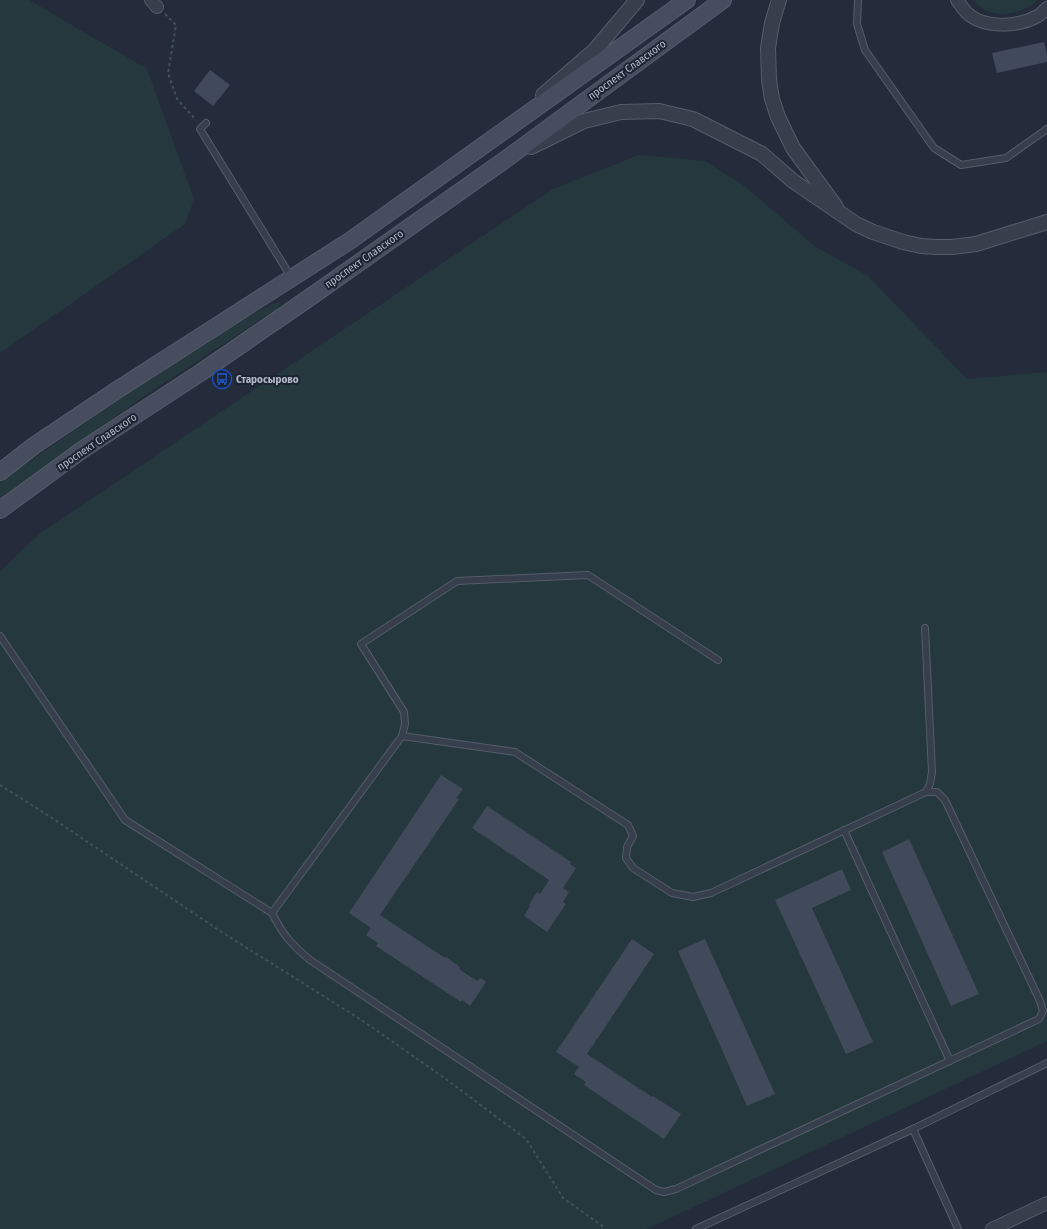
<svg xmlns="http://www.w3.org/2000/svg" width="1047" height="1229" viewBox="0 0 1047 1229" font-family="'Fira Sans Condensed',sans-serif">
<rect width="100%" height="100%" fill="#242c3c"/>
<g fill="#25383d">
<path d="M0,0H29L147,69L194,199L185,224L0,353Z"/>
<path d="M974,0H1038C1021,16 988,21 974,0Z"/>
<path d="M639,155L705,161L743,185L816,247L868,276L967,379L1047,372V1041L647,1229H0V572L39,534L553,189Z"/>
<path d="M281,301L278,308L146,395L78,443L0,501V483L8,477C61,439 116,401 171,365C206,342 241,317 281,301Z"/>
</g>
<g fill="#404a5b">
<path d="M1044,42L1047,54V62L997,73L992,53Z"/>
<path d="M210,70L230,85L213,106L194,91Z"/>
<path d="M441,775L463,789L456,798L459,799L380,915L445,958L446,957L460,967L459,969L477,981L481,978L486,982L470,1006L462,1000L461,1002L376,946L378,943L366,935L371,928L349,913Z"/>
<path d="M487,806L571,862L570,864L576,868L563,888L569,892L563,902L566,904L547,932L524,916L530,906L529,905L537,892L540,894L549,880L472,828Z"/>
<path d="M909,839L979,994L951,1006L882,852Z"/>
<path d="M842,869L851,890L812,908L873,1042L846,1054L775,900Z"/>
<path d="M632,939L654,954L587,1054L652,1097L653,1096L681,1114L664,1139L584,1085L586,1082L574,1074L579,1067L556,1052Z"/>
<path d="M705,939L775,1094L747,1106L678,951Z"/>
</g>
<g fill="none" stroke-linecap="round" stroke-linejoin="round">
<defs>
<g id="service">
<path d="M858,0L857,24L865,50L934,148L961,165L1006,158L1047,129"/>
<path d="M206,123L200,129L291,277"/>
<path d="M925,628L932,772L930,784L926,792"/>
<path d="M0,636L125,820L272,913C283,935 291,944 310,960L656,1190L664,1192L676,1189L1039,1019L1043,1011L1040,1001L945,800L937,792H926L711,893L693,897L672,893L633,868L626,858L627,847L633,836L628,825L515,752L402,736L272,913"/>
<path d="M402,736L405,724L404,712L361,644L457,581L588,575L718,660"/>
<path d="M844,830L950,1061"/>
<path d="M913,1129L958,1229"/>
<path d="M696,1229L913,1129L1047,1063"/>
</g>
<g id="minor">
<path d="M151,0L157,7"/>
<path d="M957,0C960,4 963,9 967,13C984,29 1018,27 1038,16C1041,14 1044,11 1047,8"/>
<path d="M992,1229L1047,1203"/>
</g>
<g id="tertiary">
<path d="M779,0L772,23L768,48L769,80L772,99L778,117L793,148L836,207"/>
<path d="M543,95L595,50L637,0"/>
<path d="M531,147L584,121L621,112L659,111L693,119L762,154L793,181L856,224L873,232L903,242L921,246L937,247H952L976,244L1047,222"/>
</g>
<g id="secondary">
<path d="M0,472L35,445L117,390L351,240L687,0"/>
<path d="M0,510L82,450L200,373L309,298L506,159L723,0"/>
</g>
</defs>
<use href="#service" stroke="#555c6a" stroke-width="8"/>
<use href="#minor" stroke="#555c6a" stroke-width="14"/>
<use href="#tertiary" stroke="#555c6a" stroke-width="16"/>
<use href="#secondary" stroke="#555c6a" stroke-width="18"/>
<g stroke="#405457" stroke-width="2" stroke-dasharray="3 3" stroke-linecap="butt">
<path d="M165,14L176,25L168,73L177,99L196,120"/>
<path d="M0,785L49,816L220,931L363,1021L450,1082L526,1139L563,1198L604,1227L602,1229"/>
</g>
<use href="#service" stroke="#373e4c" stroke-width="6"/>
<use href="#minor" stroke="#373e4c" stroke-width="12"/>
<use href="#tertiary" stroke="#373e4c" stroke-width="14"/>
<use href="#secondary" stroke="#454d5f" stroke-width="16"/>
</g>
<defs>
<symbol id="bus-ring" viewBox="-11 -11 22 22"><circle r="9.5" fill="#1c2331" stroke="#1a4fb4" stroke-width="1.5"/><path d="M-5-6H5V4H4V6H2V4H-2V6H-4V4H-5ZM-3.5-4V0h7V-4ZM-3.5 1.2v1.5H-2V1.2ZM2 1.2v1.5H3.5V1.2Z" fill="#1a4fb4"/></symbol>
</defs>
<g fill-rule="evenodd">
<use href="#bus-ring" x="211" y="368" width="22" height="22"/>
</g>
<g text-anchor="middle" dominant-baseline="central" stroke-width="4" stroke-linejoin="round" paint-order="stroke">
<g font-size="11" fill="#b3b9c8" stroke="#1c2331">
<text transform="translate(627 70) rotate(-36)">проспект Славского</text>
<text transform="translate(364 259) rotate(-35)">проспект Славского</text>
<text transform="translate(97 442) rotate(-34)">проспект Славского</text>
</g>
<g font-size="11" font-weight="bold" fill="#b3b9c8" stroke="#1c2331" text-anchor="start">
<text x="236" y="379">Старосырово</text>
</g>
</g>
</svg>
